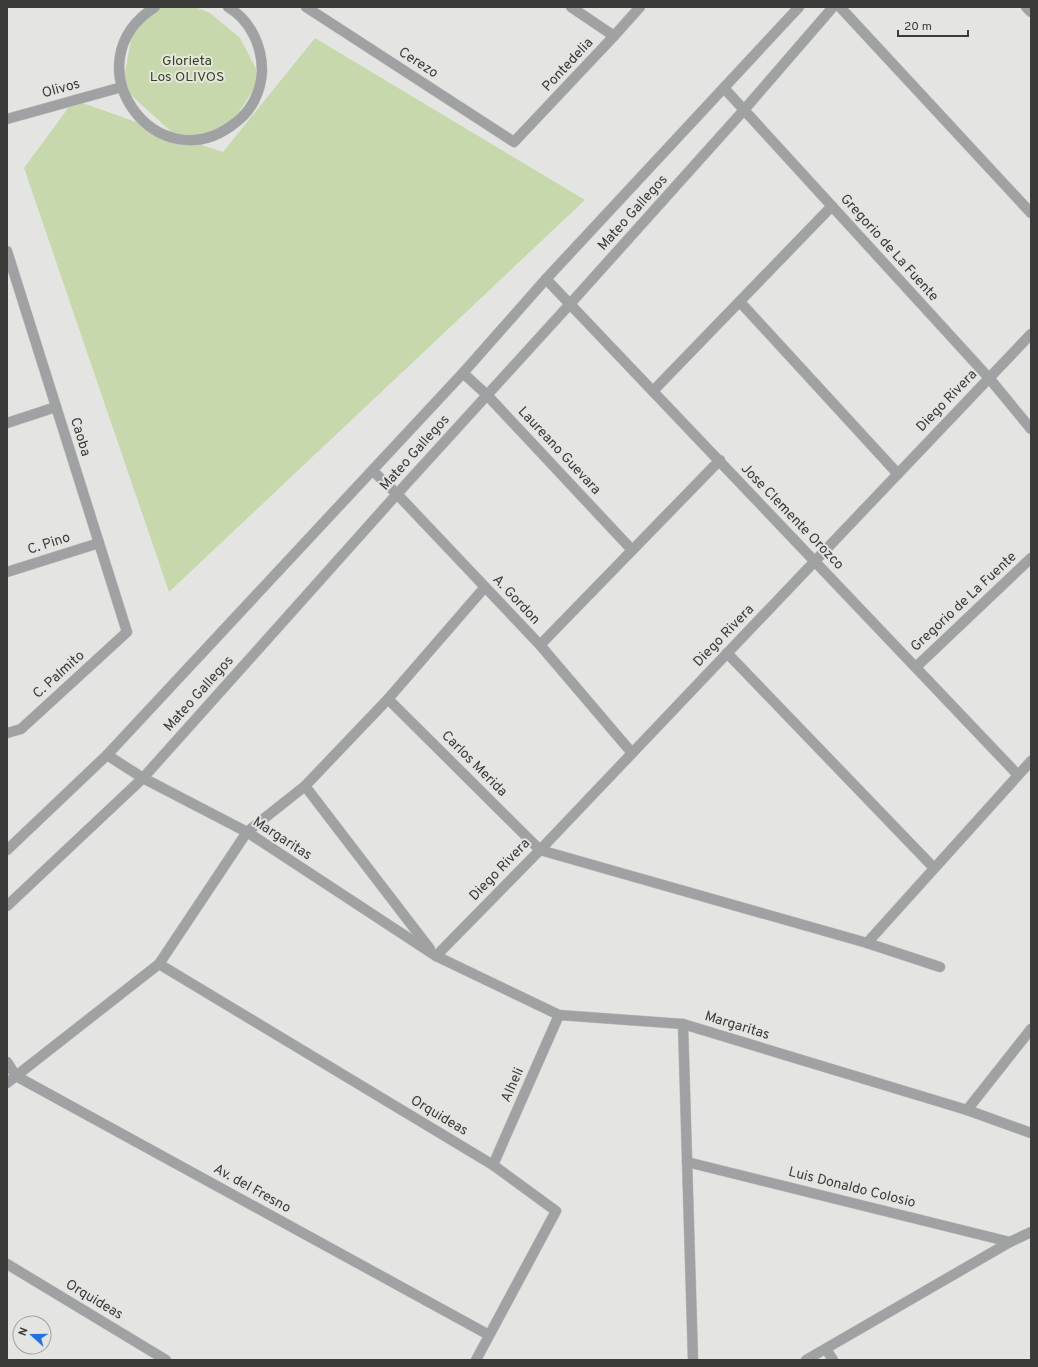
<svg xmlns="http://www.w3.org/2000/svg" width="1038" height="1367" viewBox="0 0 1038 1367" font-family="Overpass,sans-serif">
<rect width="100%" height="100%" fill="#e4e5e2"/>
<path fill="#c8d8ad" d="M161,7H195L210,13L240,38L261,78L228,129L184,139L223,152L315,38L585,200L169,592L24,168L74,100L176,136L122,87L134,25Z"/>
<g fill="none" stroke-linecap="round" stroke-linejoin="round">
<defs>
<g id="minor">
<path d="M155,7C68,63 157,185 235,123C252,111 261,91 262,71C262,45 250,20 228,7"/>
<path d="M306,7L514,142L614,36L640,7"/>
<path d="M571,7L614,36"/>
<path d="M840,7L1031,213"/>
<path d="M1026,7L1031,12"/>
<path d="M724,88L989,378L1031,429"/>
<path d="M7,119L122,87"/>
<path d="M7,251L127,632L21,729L7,733"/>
<path d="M546,279L1018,775"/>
<path d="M740,302L898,474"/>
<path d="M463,373L487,395L632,550"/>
<path d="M653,391L832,206"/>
<path d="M7,423L56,407"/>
<path d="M373,471L397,494L540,645L632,753"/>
<path d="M7,572L99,543"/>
<path d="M540,645L720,460"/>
<path d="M727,653L934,868"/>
<path d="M916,667L1031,558"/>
<path d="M388,699L540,850L867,943L940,967"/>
<path d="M107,755L143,778L247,832L436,956L559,1015L683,1024L967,1110L1031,1133"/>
<path d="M305,786L430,949"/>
<path d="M7,850L107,755L463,373L546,279L799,7"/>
<path d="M7,906L143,778L397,494L570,304L744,110L833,7"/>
<path d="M867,943L1031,761"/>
<path d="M436,956L540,850L1031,334"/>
<path d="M159,964L493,1165L556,1211L476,1360"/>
<path d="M683,1024L693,1360"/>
<path d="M7,1062L16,1076L489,1335"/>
<path d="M7,1083L159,964L247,832L305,786L388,699L485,587"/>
<path d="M967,1110L1031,1029"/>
<path d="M687,1162L1010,1242"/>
<path d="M493,1165L559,1015"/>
<path d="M7,1264L166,1360"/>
<path d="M826,1349L833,1360"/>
<path d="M806,1360L1010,1242L1031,1232"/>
</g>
</defs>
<use href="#minor" stroke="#c2c3c0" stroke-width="11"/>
<use href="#minor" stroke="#a0a1a2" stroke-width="10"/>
</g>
<g text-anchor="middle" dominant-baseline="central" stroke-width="4" stroke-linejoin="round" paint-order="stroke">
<g font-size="14" fill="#364513" stroke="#e4e5e2">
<text x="187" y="61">Glorieta<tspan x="187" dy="16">Los OLIVOS</tspan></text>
</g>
<g font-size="14" fill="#3b3b3a" stroke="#e4e5e2">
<text transform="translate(418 63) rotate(33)">Cerezo</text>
<text transform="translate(568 65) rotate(-47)">Pontedelia</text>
<text transform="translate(61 89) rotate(-15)">Olivos</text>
<text transform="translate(633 213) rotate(-48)">Mateo Gallegos</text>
<text transform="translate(889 248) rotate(48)">Gregorio de La Fuente</text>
<text transform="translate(947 401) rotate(-46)">Diego Rivera</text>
<text transform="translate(80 437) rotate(73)">Caoba</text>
<text transform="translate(559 451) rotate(47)">Laureano Guevara</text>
<text transform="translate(415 453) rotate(-48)">Mateo Gallegos</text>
<text transform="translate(792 517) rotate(46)">Jose Clemente Orozco</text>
<text transform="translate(49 544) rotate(-18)">C. Pino</text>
<text transform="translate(516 600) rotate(47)">A. Gordon</text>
<text transform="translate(964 602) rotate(-43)">Gregorio de La Fuente</text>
<text transform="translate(724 636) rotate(-46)">Diego Rivera</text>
<text transform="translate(59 675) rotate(-42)">C. Palmito</text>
<text transform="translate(199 694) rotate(-48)">Mateo Gallegos</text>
<text transform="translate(474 764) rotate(45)">Carlos Merida</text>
<text transform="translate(282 839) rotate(33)">Margaritas</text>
<text transform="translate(500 870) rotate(-46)">Diego Rivera</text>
<text transform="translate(737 1026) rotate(17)">Margaritas</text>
<text transform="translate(513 1085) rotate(-66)">Alheli</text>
<text transform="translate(439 1116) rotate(31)">Orquideas</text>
<text transform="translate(852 1188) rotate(14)">Luis Donaldo Colosio</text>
<text transform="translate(252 1189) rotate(29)">Av. del Fresno</text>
<text transform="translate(94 1300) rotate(31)">Orquideas</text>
</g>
</g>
<rect width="1038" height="1367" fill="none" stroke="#3b3b3a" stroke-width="16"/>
<g transform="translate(32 1335) rotate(291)"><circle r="19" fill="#e4e5e2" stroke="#a0a19f"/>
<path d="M0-3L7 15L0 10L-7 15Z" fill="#2472dd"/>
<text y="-6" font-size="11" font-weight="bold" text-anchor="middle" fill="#3b3b3a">N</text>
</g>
<path d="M898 30v6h70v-6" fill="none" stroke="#3b3b3a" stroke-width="2"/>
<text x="904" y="30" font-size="12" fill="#3b3b3a" stroke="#e4e5e2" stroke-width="3" paint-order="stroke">20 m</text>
</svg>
